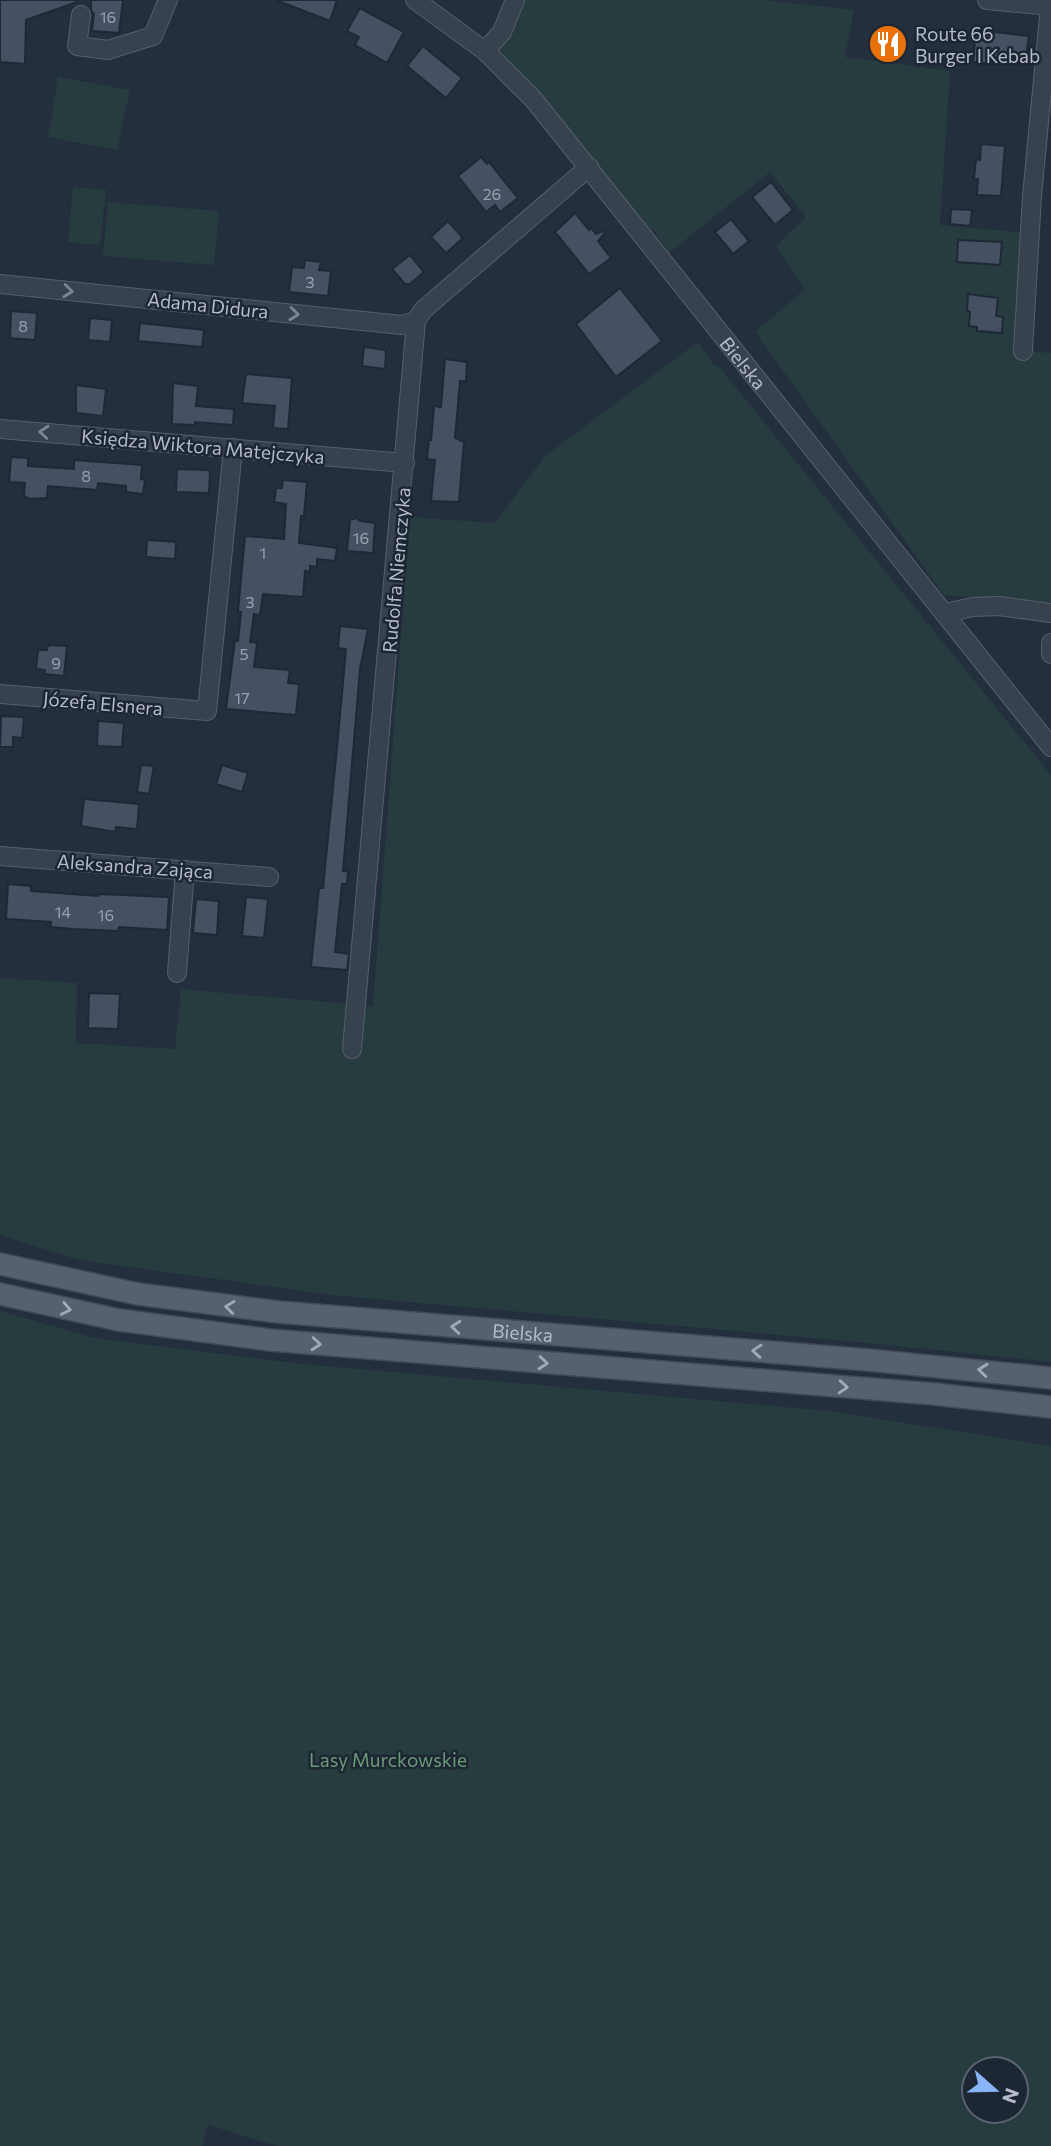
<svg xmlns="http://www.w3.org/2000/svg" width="1051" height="2146" viewBox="0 0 1051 2146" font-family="Commissioner,sans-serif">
<rect width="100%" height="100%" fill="#242f3e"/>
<g fill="#263c3f" fill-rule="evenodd">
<path d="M515,0H763L854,10L845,57L950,71L940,225L1030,233L1024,351L1051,353V604L944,595L755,332L805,289L776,246L806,217L770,172L669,253L653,229L648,242L485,51Z"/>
<path d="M58,77L130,90L117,150L48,137Z"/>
<path d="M73,187L106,190L100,245L68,242Z"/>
<path d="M108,202L219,211L214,265L103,256Z"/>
<path d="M698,342L713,364L720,368L1051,775V1362L869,1343L332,1295L79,1260L0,1235V978L77,983L76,1043L175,1049L181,989L373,1006L410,517L495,523L545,456Z"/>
<path d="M0,1311L94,1338L302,1364L829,1411L1051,1446V2146H277L208,2125L202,2146H0ZM974,2069H1016V2111H974Z"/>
</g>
<g fill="#455162" stroke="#1f2835" stroke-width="2">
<path d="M0,0H77V2L26,20L25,64L0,62Z"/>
<path d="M91,0H123L119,33L92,31L94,14L91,10Z"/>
<path d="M276,0H337L330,21Z"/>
<path d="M360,8L404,32L387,63L355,45L359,37L347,31Z"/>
<path d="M976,30L1029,36L1026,57L1006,55L1005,65L973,62Z"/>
<path d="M880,37L898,40L895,59L877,56Z"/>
<path d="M423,46L462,78L446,98L407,66Z"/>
<path d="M981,144L1005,146L1001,196L977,195L978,179H974L976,159L980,160Z"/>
<path d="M481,157L487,164L489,162L518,198L500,212L495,205L486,212L458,176Z"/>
<path d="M771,182L793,210L775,225L752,197Z"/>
<path d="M951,209L972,210L970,226L950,224Z"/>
<path d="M575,213L589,230L591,228L596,234L603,231L605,233L598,241L611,258L589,274L555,232Z"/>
<path d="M731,219L749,241L733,254L715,232Z"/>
<path d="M448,221L463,238L446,253L431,237Z"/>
<path d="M958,240L1002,242L1000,265L957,262Z"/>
<path d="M410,255L424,272L410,284H405L392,269Z"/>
<path d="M305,260L321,262L319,270L331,271L328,296L289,292L292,267L304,268Z"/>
<path d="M620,288L662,341L616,377L576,324Z"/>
<path d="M968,294L998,298L996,316L1003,317L1002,333L977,331V327L969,326L970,312L967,311Z"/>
<path d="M11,311L37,313L35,340L10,338Z"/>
<path d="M90,318L112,320L110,342L88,340Z"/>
<path d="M140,323L204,330L202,347L138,341Z"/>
<path d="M364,347L386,350L385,369L362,366Z"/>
<path d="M445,359L467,362L466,381H460L455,438L464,442L459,502L431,501L435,460L427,459L429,440H431L434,406L441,407Z"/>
<path d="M246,374L292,378L288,429L273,428L275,406L242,403Z"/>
<path d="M173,383L198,386L196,406L234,409L233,425L195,422V425L172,424Z"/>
<path d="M76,385L106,389L103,416L76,413Z"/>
<path d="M11,457L28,458V466L74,469V460L142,465L141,479L145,480L143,494L126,492V486L98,483L97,490L48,486L47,498L30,499L24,496L25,483L9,482Z"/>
<path d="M177,469L210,470L209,493L176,492Z"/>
<path d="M283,480L307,482L304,516H301L299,543L337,548L335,561L317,559V567L310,566V572L305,571L303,597L263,594L260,615L254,614L250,642L257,643L254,667L290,670L288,683L299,684L296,715L226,709L235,640L238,641L241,612H238L245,536L284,539L286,504L274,502L276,488H282Z"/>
<path d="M356,518L360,521L375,523L373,553L347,551L350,520Z"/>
<path d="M147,540L176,542L175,559L146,557Z"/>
<path d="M340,626L368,629L360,669L343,871H348L347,884H342L335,952L349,954L347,970L311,967L319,888H323L337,748L346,649L338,648Z"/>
<path d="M48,645L67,646L64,676L44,674L45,670L36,669L38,650H47Z"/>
<path d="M1,716L24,717L22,738L13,737V747H0Z"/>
<path d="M98,721L124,723L122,747L97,746Z"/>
<path d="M141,765L154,766L149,794L137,792Z"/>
<path d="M222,765L248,773L242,792L216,784Z"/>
<path d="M84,799L139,804L137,829L116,827L115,832L81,826Z"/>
<path d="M8,884L31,886V891L98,896V894L169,897L167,930L119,927L118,931L73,929L50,927L51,922L6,919Z"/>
<path d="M246,897L268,899L264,938L242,936Z"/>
<path d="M196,899L219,901L217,935L193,933Z"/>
<path d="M89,993L120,994L118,1029L88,1028Z"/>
</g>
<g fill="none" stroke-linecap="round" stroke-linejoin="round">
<defs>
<g id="minor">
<path id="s1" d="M415,0L485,51L534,100L1051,747"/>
<path d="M987,0L1051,6"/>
<path d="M81,15L77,46L108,50L153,36L168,0"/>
<path d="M485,51L502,32L515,0"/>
<path d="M0,284L402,325L416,321"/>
<path d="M1023,351L1032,196L1050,6"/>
<path d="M0,429L405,463"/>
<path d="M945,613L973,607L999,606L1051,613"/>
<path d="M1051,643V654"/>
<path d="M0,694L207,711L233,448"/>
<path d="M0,856L269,877"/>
<path d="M177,973L185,870"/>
<path d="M352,1049L416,321L423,310L589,167"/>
</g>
<g id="major">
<path id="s2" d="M0,1264L138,1294L278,1312L868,1360L1051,1378"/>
<path d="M0,1294L119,1320L270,1340L934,1394L1051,1407"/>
</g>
</defs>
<use href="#minor" stroke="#565f6c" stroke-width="20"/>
<use href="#major" stroke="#414a57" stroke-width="24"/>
<use href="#minor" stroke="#38414e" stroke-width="18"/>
<use href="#major" stroke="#56606e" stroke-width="21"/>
</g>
<defs><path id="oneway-chevron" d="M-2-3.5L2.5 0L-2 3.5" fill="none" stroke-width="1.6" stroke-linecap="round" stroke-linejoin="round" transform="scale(1.75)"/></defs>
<g stroke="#7c8592">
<use href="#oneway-chevron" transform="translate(68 291) rotate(6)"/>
<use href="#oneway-chevron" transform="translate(294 314) rotate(6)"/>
<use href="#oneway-chevron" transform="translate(44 432) rotate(-175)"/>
</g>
<g stroke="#a1aab7">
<use href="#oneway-chevron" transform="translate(230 1307) rotate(-173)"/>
<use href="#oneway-chevron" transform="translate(66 1309) rotate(12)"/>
<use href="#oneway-chevron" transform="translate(456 1327) rotate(-175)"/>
<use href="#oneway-chevron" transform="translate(316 1344) rotate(5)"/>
<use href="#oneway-chevron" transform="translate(757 1351) rotate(-176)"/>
<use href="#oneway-chevron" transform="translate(543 1363) rotate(5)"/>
<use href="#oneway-chevron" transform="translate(983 1370) rotate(-174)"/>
<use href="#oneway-chevron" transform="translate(843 1387) rotate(4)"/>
</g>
<defs>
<symbol id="restaurant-disc" viewBox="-11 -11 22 22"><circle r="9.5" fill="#e8710a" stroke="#1d2633"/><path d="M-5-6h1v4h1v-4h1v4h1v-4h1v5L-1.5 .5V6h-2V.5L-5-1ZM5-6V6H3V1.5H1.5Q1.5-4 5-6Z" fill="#fff"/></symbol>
</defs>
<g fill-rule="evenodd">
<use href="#restaurant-disc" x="866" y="22" width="44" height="44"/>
</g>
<g text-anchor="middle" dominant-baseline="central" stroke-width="5" stroke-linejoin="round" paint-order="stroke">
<g font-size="16" fill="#98a1af">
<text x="108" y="16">16</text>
<text x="492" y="193">26</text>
<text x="310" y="281">3</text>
<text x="23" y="325">8</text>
<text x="86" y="475">8</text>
<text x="361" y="537">16</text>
<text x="263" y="552">1</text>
<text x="250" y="601">3</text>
<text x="244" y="653">5</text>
<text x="56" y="662">9</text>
<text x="242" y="697">17</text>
<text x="63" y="911">14</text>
<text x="106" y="914">16</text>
</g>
<g font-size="19" fill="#b4bcc9" stroke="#1d2633" text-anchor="start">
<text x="915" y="33">Route 66<tspan x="915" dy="22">Burger I Kebab</tspan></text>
</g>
<g font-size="19" fill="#b4bcc9" stroke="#1d2633">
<text transform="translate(208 305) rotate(6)">Adama Didura</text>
<text stroke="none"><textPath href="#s1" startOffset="492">Bielska</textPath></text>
<text transform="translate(203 446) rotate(5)">Księdza Wiktora Matejczyka</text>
<text transform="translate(396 570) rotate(-85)">Rudolfa Niemczyka</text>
<text transform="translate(103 703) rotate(5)">Józefa Elsnera</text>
<text transform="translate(135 866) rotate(4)">Aleksandra Zająca</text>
<text stroke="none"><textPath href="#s2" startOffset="528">Bielska</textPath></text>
</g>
<g font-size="19" fill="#6b9a76" stroke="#1d2633">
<text x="388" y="1759">Lasy Murckowskie</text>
</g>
</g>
<g transform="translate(995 2090) rotate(110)"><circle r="33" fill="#1d2633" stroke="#59626f" stroke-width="2"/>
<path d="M0-5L12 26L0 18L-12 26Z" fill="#8ab4f8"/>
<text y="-10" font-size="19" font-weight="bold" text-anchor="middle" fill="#b4bcc9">N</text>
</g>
</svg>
